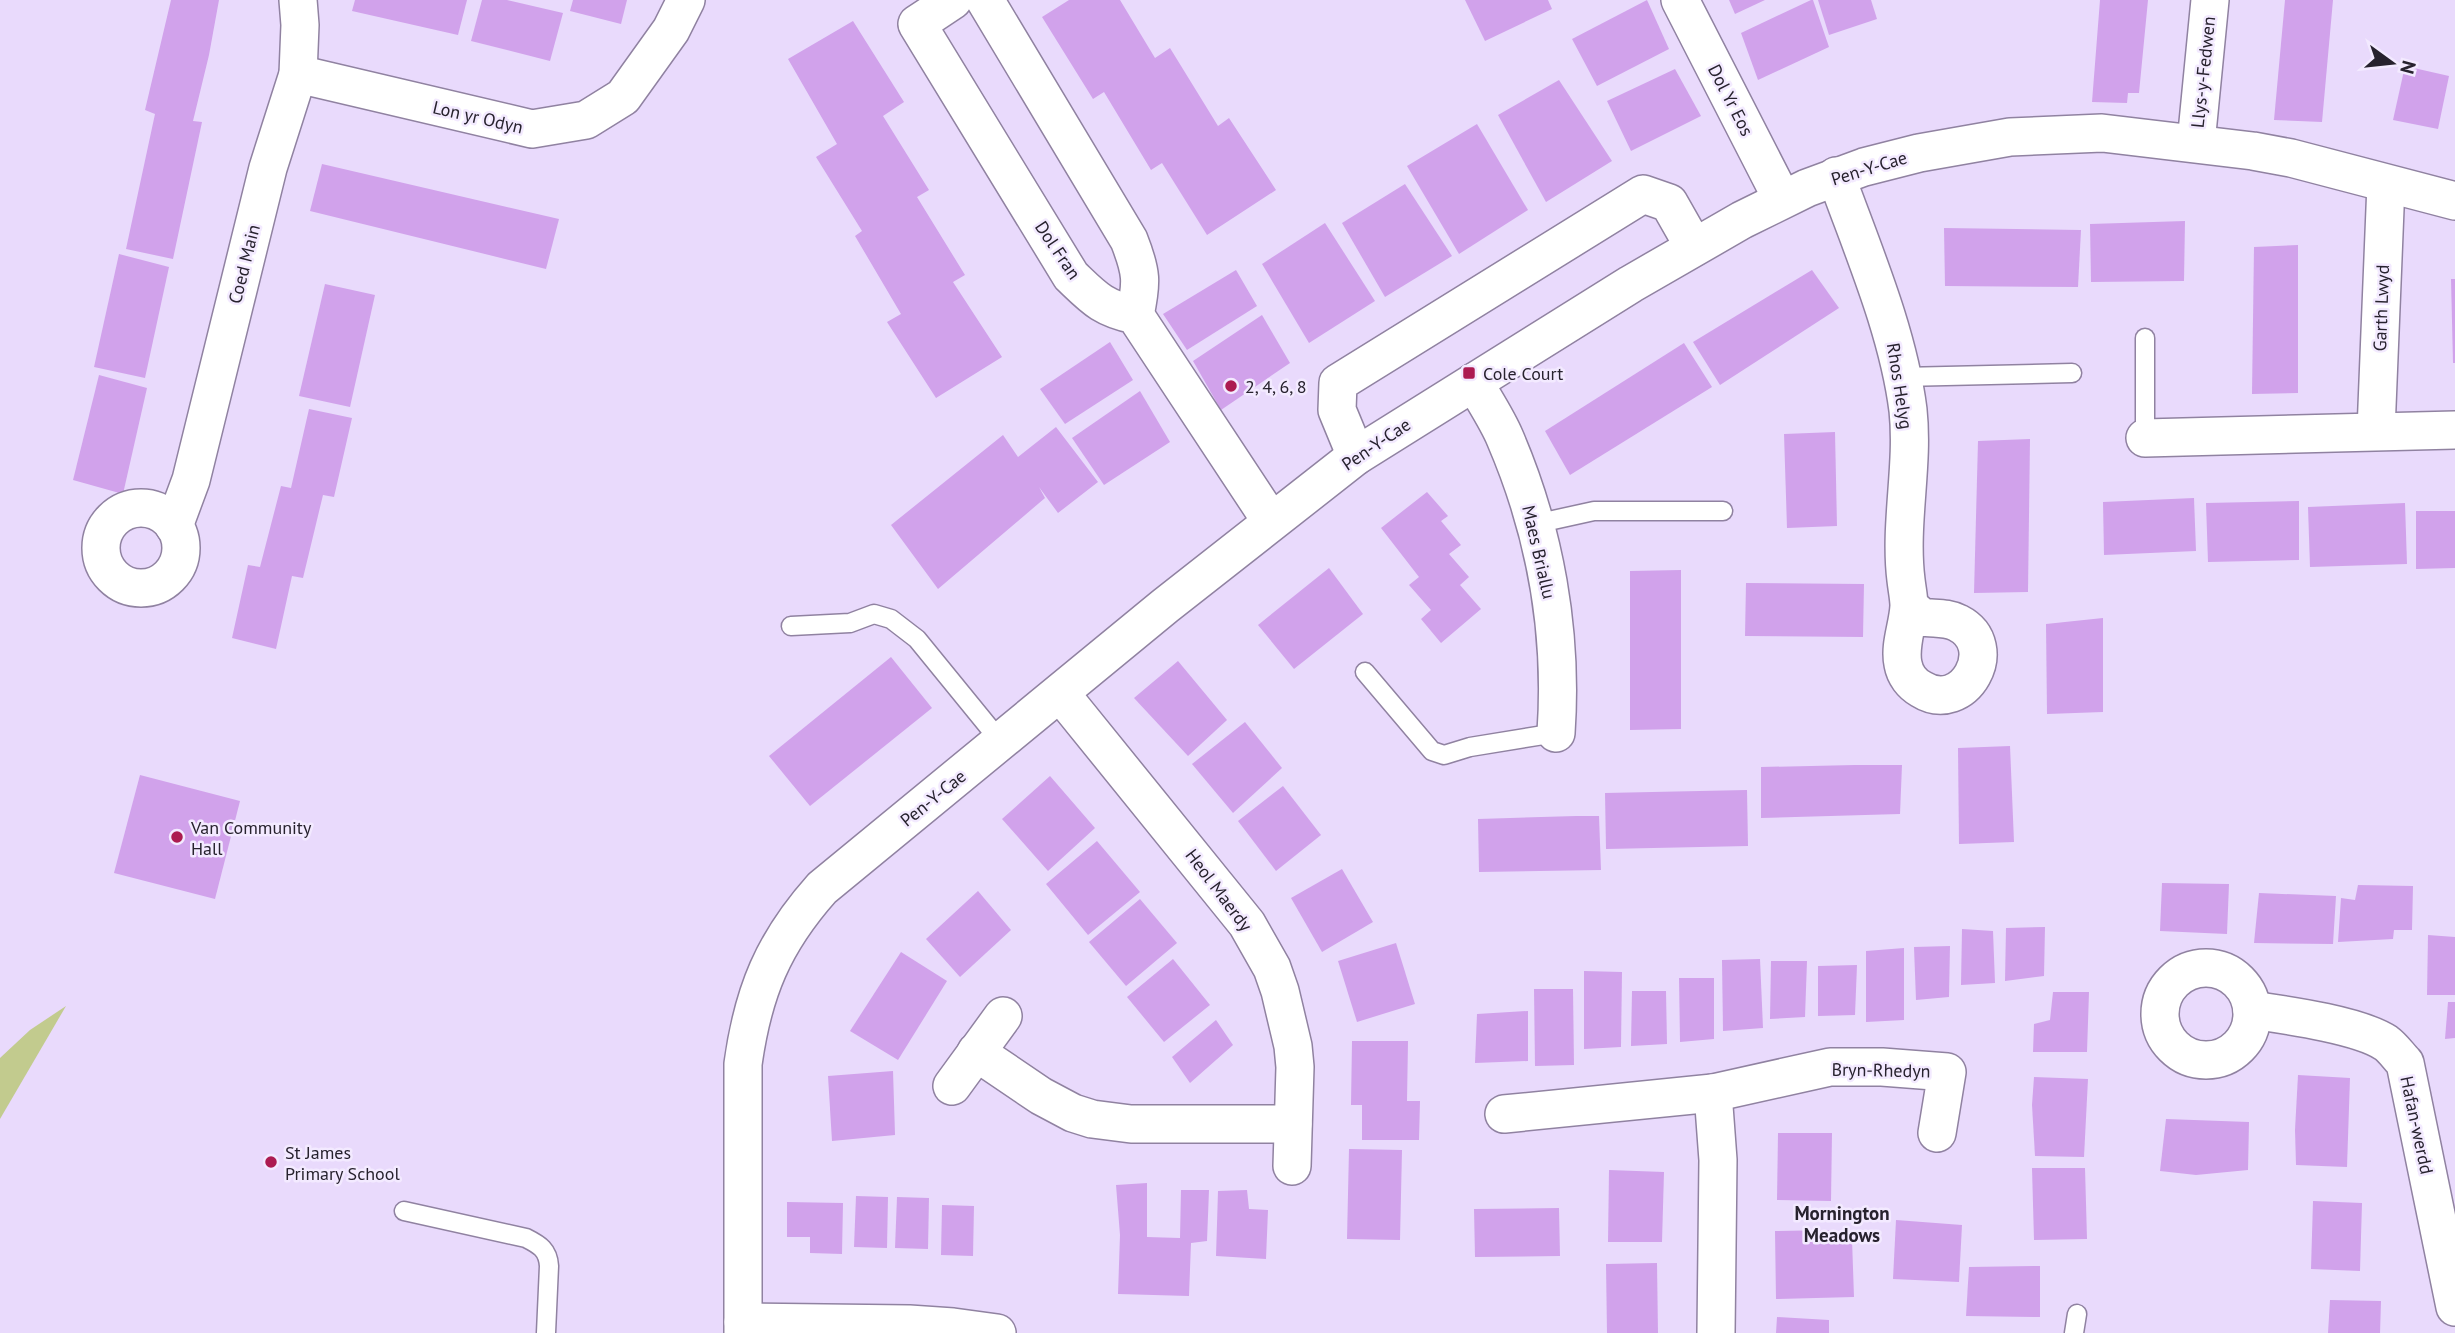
<svg xmlns="http://www.w3.org/2000/svg" width="2455" height="1333" viewBox="0 0 2455 1333" font-family="'PT Sans',sans-serif">
<rect width="100%" height="100%" fill="#e9dafc"/>
<path fill="#c2cb8e" d="M66,1006L0,1119V1058L30,1030Z"/>
<g fill="#d1a2eb">
<path d="M171,0H219L209,55L193,121L202,122L173,259L126,249L155,114L145,110Z"/>
<path d="M355,0H467L458,35L352,11Z"/>
<path d="M482,0H507L563,13L550,61L471,41Z"/>
<path d="M573,0H627L621,24L570,11Z"/>
<path d="M1069,0H1120L1155,58L1170,48L1218,126L1229,118L1276,190L1207,235L1162,163L1151,170L1104,92L1093,99L1042,17Z"/>
<path d="M1465,0H1548L1552,9L1485,41Z"/>
<path d="M1647,0L1669,49L1597,86L1572,39Z"/>
<path d="M1729,0H1765L1735,14Z"/>
<path d="M1811,0H1813L1829,47L1758,80L1741,33Z"/>
<path d="M1818,0H1871L1877,19L1829,35Z"/>
<path d="M2100,0H2148L2139,93H2128L2127,103L2092,102Z"/>
<path d="M2285,0H2333L2322,122L2274,120Z"/>
<path d="M853,21L904,102L883,116L929,190L917,197L965,275L953,282L1002,357L936,398L887,322L901,314L855,236L862,231L816,157L837,144L788,59Z"/>
<path d="M2405,66L2449,76L2438,129L2393,120Z"/>
<path d="M1675,69L1701,116L1631,151L1607,101Z"/>
<path d="M1559,80L1612,161L1546,202L1498,115Z"/>
<path d="M1477,124L1528,210L1459,254L1407,166Z"/>
<path d="M322,164L559,219L546,269L310,211Z"/>
<path d="M1405,184L1452,256L1385,297L1342,223Z"/>
<path d="M2185,221L2184,281L2091,282L2090,224Z"/>
<path d="M1325,223L1375,301L1309,343L1262,264Z"/>
<path d="M1944,228L2081,230L2078,287L1945,286Z"/>
<path d="M2298,245V393L2252,394L2254,247Z"/>
<path d="M119,254L169,267L145,378L94,367Z"/>
<path d="M1236,270L1257,306L1187,350L1163,314Z"/>
<path d="M1812,270L1839,308L1720,385L1693,342Z"/>
<path d="M2451,279H2455V363H2453Z"/>
<path d="M325,284L375,295L350,407L299,396Z"/>
<path d="M1262,315L1290,363L1221,410L1193,361Z"/>
<path d="M1110,342L1133,380L1065,424L1040,389Z"/>
<path d="M1684,343L1712,387L1570,475L1545,431Z"/>
<path d="M99,375L147,388L123,494L73,480Z"/>
<path d="M1140,391L1170,442L1104,485L1072,438Z"/>
<path d="M309,409L352,418L334,497L323,495L303,578L292,576L276,649L232,638L248,565L260,567L281,486L291,488Z"/>
<path d="M1056,427L1098,482L1058,513L1039,487L1045,498L938,589L891,525L1003,435L1018,457Z"/>
<path d="M1835,432L1837,526L1787,528L1784,434Z"/>
<path d="M2030,439L2028,592L1974,593L1978,441Z"/>
<path d="M1427,492L1448,516L1441,521L1461,545L1449,554L1469,577L1460,585L1481,609L1441,643L1421,619L1431,610L1409,585L1419,577L1381,528Z"/>
<path d="M2194,498L2196,551L2104,555L2103,502Z"/>
<path d="M2299,501V560L2208,562L2206,503Z"/>
<path d="M2405,503L2407,564L2310,567L2308,507Z"/>
<path d="M2416,511H2455V568L2416,569Z"/>
<path d="M1329,568L1363,614L1294,669L1258,625Z"/>
<path d="M1681,570V729L1630,730V571Z"/>
<path d="M1746,583L1864,584L1863,637L1745,636Z"/>
<path d="M2103,618V712L2047,714L2046,624Z"/>
<path d="M891,657L932,708L810,806L769,756Z"/>
<path d="M1178,661L1227,720L1188,756L1134,698Z"/>
<path d="M1245,722L1282,768L1233,813L1192,764Z"/>
<path d="M2010,746L2014,842L1959,844L1958,748Z"/>
<path d="M1855,765H1902L1900,814L1761,818V767Z"/>
<path d="M140,775L240,801L215,899L114,873Z"/>
<path d="M1050,776L1095,828L1048,871L1002,819Z"/>
<path d="M1283,786L1321,835L1276,871L1238,821Z"/>
<path d="M1747,790L1748,846L1606,849L1605,793Z"/>
<path d="M1576,816H1599L1601,870L1479,872L1478,819Z"/>
<path d="M1097,841L1140,892L1088,935L1046,884Z"/>
<path d="M1342,869L1373,922L1322,952L1291,898Z"/>
<path d="M2162,883L2229,884L2227,934L2160,931Z"/>
<path d="M2358,885L2413,886L2412,930H2394L2393,939L2338,942L2341,898L2355,900Z"/>
<path d="M978,891L1011,930L960,977L926,939Z"/>
<path d="M2259,893L2336,896L2333,944L2254,943Z"/>
<path d="M1140,899L1177,943L1126,986L1089,942Z"/>
<path d="M2045,927L2044,976L2005,981L2006,928Z"/>
<path d="M1962,929L1993,931L1995,983L1961,985Z"/>
<path d="M2428,935L2455,937V995H2427Z"/>
<path d="M1396,943L1415,1004L1357,1022L1338,961Z"/>
<path d="M1950,946L1949,997L1916,1000L1914,947Z"/>
<path d="M1904,948V1020L1866,1022V951Z"/>
<path d="M901,952L947,981L898,1060L850,1031Z"/>
<path d="M1173,959L1210,1005L1164,1042L1127,997Z"/>
<path d="M1760,959L1763,1028L1723,1031L1722,960Z"/>
<path d="M1771,961H1807L1805,1017L1770,1019Z"/>
<path d="M1857,965L1855,1015L1818,1016V966Z"/>
<path d="M1584,971L1622,972L1621,1047L1584,1049Z"/>
<path d="M1679,978H1714V1039L1680,1042Z"/>
<path d="M1534,989H1573L1574,1065L1535,1066Z"/>
<path d="M1632,991H1666L1667,1044L1631,1046Z"/>
<path d="M2053,992H2089L2087,1052H2033L2034,1024L2050,1020Z"/>
<path d="M2448,1002H2455V1038L2445,1039Z"/>
<path d="M1528,1011V1061L1475,1063L1477,1014Z"/>
<path d="M1216,1020L1233,1045L1190,1083L1172,1057Z"/>
<path d="M1352,1041H1408L1407,1101H1420L1419,1140H1362V1105H1351Z"/>
<path d="M893,1071L895,1135L832,1141L828,1076Z"/>
<path d="M2298,1075L2350,1078L2347,1167L2296,1165L2295,1130Z"/>
<path d="M2034,1077L2088,1079L2084,1157L2035,1156L2032,1105Z"/>
<path d="M2166,1119L2249,1122L2248,1170L2196,1175L2160,1171Z"/>
<path d="M1778,1133H1832L1831,1201L1777,1200Z"/>
<path d="M1349,1149L1402,1150L1400,1240L1347,1239Z"/>
<path d="M2032,1168H2085L2087,1239L2034,1240Z"/>
<path d="M1609,1170L1664,1172L1662,1242H1608Z"/>
<path d="M1147,1183V1237L1180,1238L1181,1190H1209L1207,1241L1191,1243L1189,1296L1118,1294L1120,1235L1116,1185Z"/>
<path d="M1247,1190L1249,1209L1268,1210L1266,1259L1216,1256L1218,1191Z"/>
<path d="M856,1196L888,1197L887,1248L854,1247Z"/>
<path d="M897,1197L929,1198L928,1249L895,1248Z"/>
<path d="M2313,1201L2362,1203L2360,1271L2311,1269Z"/>
<path d="M787,1202L843,1203L842,1254L810,1253V1237H787Z"/>
<path d="M942,1205L974,1206L973,1256L941,1255Z"/>
<path d="M1559,1208L1560,1256L1475,1257L1474,1209Z"/>
<path d="M1896,1220L1962,1225L1959,1282L1893,1279Z"/>
<path d="M1831,1230V1240L1852,1239L1854,1297L1776,1299L1775,1231Z"/>
<path d="M1657,1263L1658,1333H1607L1606,1264Z"/>
<path d="M2040,1266V1317L1966,1316L1969,1267Z"/>
<path d="M2330,1300L2381,1301L2380,1333H2328Z"/>
<path d="M1777,1317L1829,1320V1333H1776Z"/>
</g>
<g fill="none" stroke-linecap="round" stroke-linejoin="round">
<defs>
<g id="lane">
<path d="M1902,377L2072,373"/>
<path d="M2145,438V338"/>
<path d="M1535,524L1594,511H1723"/>
<path d="M791,626L850,623L874,614L891,619L917,639L1001,742"/>
<path d="M1365,672L1432,751L1444,755L1470,747L1556,733"/>
<path d="M404,1211L526,1238C540,1245 548,1250 549,1266L546,1333"/>
<path d="M2074,1333L2077,1314"/>
</g>
<g id="street">
<path d="M953,0L917,24L1071,276C1094,298 1102,308 1135,315L1271,521"/>
<path d="M985,0L1129,240C1142,273 1142,282 1135,315"/>
<path d="M1680,0L1782,199"/>
<path d="M298,74L532,129L586,120L623,97L671,30L686,0"/>
<path d="M2196,143L2210,0"/>
<path d="M1836,176C1863,251 1898,331 1908,410C1914,466 1899,524 1906,580C1907,589 1909,598 1909,606C1908,626 1899,645 1903,664C1905,675 1912,684 1921,689C1964,716 2003,646 1958,623C1947,617 1934,619 1922,617L1909,606"/>
<path d="M1474,382C1484,400 1497,419 1505,438C1545,531 1563,632 1556,733"/>
<path d="M2376,431L2386,184"/>
<path d="M2145,438L2455,430"/>
<path d="M1356,456L1337,410L1338,383L1643,194L1669,203L1694,247"/>
<circle cx="141" cy="548" r="40"/>
<path d="M174,526L191,480L268,168L298,74L300,25L298,0"/>
<path d="M1060,693L1247,924L1272,968L1280,991L1293,1046L1295,1067L1292,1166"/>
<circle cx="2206" cy="1014" r="46"/>
<path d="M2252,1010C2286,1015 2359,1025 2386,1043C2393,1048 2399,1057 2405,1063L2455,1307"/>
<path d="M976,1052L1041,1096L1073,1113L1092,1119L1131,1124H1293"/>
<path d="M952,1086L1003,1016"/>
<path d="M1713,1093L1718,1160L1716,1333"/>
<path d="M1504,1114L1713,1093L1830,1067H1882L1947,1072L1937,1133"/>
<path d="M743,1322L909,1324L953,1327L997,1333"/>
<path d="M743,1333V1064C753,992 773,943 822,888L1165,606L1356,456L1631,284L1742,220L1807,188L1864,167L1919,153L2010,137L2102,133L2253,151L2291,158L2455,201"/>
</g>
</defs>
<use href="#lane" stroke="#9082a1" stroke-width="21"/>
<use href="#street" stroke="#9082a1" stroke-width="40"/>
<use href="#lane" stroke="#fff" stroke-width="18"/>
<use href="#street" stroke="#fff" stroke-width="37"/>
</g>
<g fill="#ac1b51" stroke="#f3eaff" stroke-width="2.5">
<rect x="1462" y="366" width="14" height="14" rx="3.5"/>
<circle cx="1231" cy="386" r="7"/>
<circle cx="177" cy="837" r="7"/>
<circle cx="271" cy="1162" r="7"/>
</g>
<g text-anchor="middle" dominant-baseline="central" stroke-width="5" stroke-linejoin="round" paint-order="stroke">
<g font-size="18" fill="#27222e" stroke="#f3eaff">
<text transform="translate(2203 72) rotate(-84)">Llys-y-Fedwen</text>
<text transform="translate(1731 100) rotate(63)">Dol Yr Eos</text>
<text transform="translate(478 117) rotate(13)">Lon yr Odyn</text>
<text transform="translate(1869 168) rotate(-17)">Pen-Y-Cae</text>
<text transform="translate(1058 250) rotate(56)">Dol Fran</text>
<text transform="translate(244 264) rotate(-76)">Coed Main</text>
<text transform="translate(2381 308) rotate(-88)">Garth Lwyd</text>
<text transform="translate(1900 386) rotate(81)">Rhos Helyg</text>
<text transform="translate(1376 444) rotate(-34)">Pen-Y-Cae</text>
<text transform="translate(1539 552) rotate(77)">Maes Briallu</text>
<text transform="translate(933 798) rotate(-39)">Pen-Y-Cae</text>
<text transform="translate(1219 890) rotate(53)">Heol Maerdy</text>
<text transform="translate(1881 1070) rotate(1)">Bryn-Rhedyn</text>
<text transform="translate(2417 1125) rotate(78)">Hafan-werdd</text>
</g>
<g font-size="18" fill="#27222e" stroke="#f3eaff" text-anchor="start">
<text x="1483" y="373">Cole Court</text>
<text x="1245" y="386">2, 4, 6, 8</text>
<text x="191" y="827">Van Community<tspan x="191" dy="21">Hall</tspan></text>
<text x="285" y="1152">St James<tspan x="285" dy="21">Primary School</tspan></text>
</g>
<g font-size="19" font-weight="bold" fill="#27222e" stroke="#f3eaff">
<text x="1842" y="1213">Mornington<tspan x="1842" dy="22">Meadows</tspan></text>
</g>
</g>
<g transform="translate(2392 63) rotate(105)" stroke="#f3eaff" stroke-width="5" paint-order="stroke">
<path d="M0-5L12 26L0 18L-12 26Z" fill="#27222e"/>
<text y="-10" font-size="19" font-weight="bold" text-anchor="middle" fill="#27222e">N</text>
</g>
</svg>
